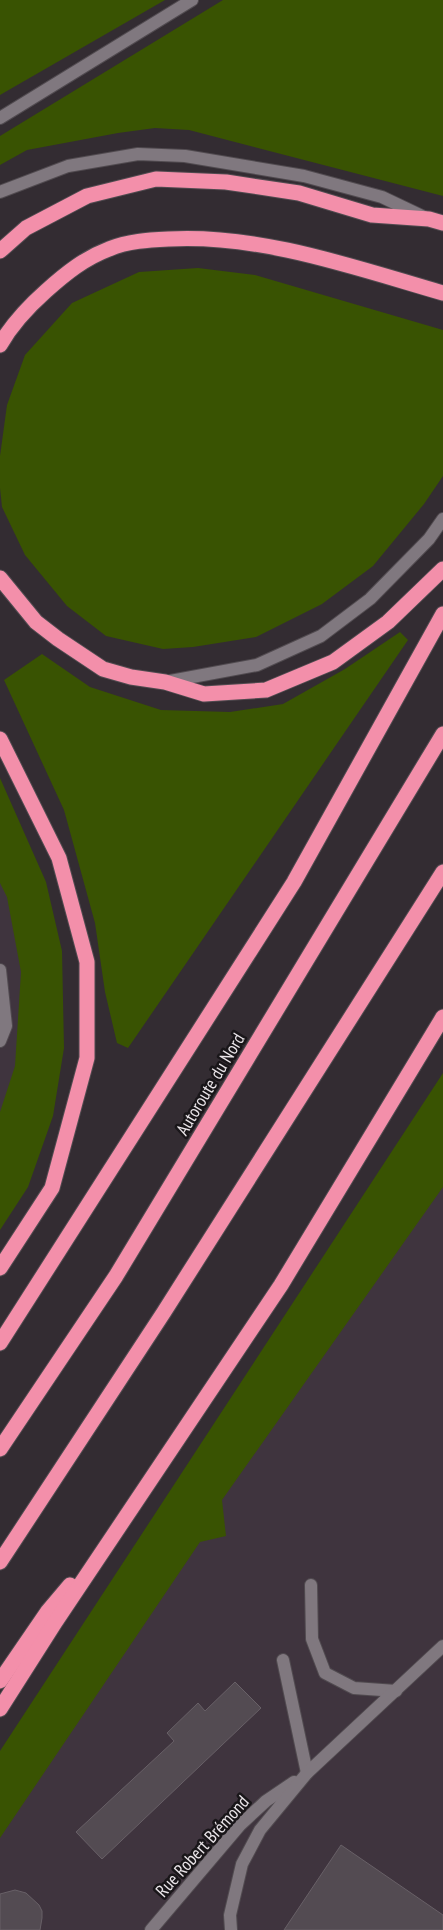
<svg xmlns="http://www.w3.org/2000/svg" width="443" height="1930" viewBox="0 0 443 1930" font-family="'PT Sans Narrow',sans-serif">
<rect width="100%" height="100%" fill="#332c32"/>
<g fill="#3f343e">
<path d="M0,849L46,978L0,1166Z"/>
<path d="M443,1089V1930H0V1755Z"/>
</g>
<g fill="#395302">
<path d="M0,0H165L0,95Z"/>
<path d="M223,0H443V196L189,130L155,128L118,133L27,150L0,165V136Z"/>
<path d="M198,268L255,275L443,330V476L424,504L373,566L322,604L256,637L193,647L163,649L106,636L67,606L25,555L2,507L0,488V456L7,405L25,355L72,303L139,272Z"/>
<path d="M400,632L408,640L128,1048L117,1043L105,992L95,923L64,810L4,680L42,654L90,687L161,710L230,712L283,704L345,669Z"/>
<path d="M0,778L46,882L62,951L64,1048L53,1116L28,1187L0,1230V1112L15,1066L21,972L7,897L0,883Z"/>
<path d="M443,1073V1187L222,1500L226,1536L200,1542L0,1838V1751Z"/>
</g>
<g fill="#534b52" stroke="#686067">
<path d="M235,1682L261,1708L102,1859L76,1832L174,1741L167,1733L198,1703L205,1711Z"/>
<path d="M341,1845L443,1915V1930H284Z"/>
<path d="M15,1890L26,1893L39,1905L42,1911V1918L40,1930H0V1894Z"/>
</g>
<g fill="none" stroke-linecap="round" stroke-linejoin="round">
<defs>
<g id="lane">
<path d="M311,1585L312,1639L325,1673L354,1688L396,1691"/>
<path d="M283,1660L307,1773"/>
</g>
<g id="street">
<path d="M0,118L192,0"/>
<path d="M0,192L68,166L138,154L185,156L304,176L382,197L424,217"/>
<path d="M165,682L257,665L321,636L370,599L429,539L443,519"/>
<path d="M0,970L6,1026L0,1041"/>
<path d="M151,1930L240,1825L266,1801L294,1782"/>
<path d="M231,1930L230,1915L242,1864L260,1830L307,1773L443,1646"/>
</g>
<g id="highway">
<path d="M0,251L26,228L87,196L156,179L226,182L299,193L372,215L429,219L443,223"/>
<path d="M0,345C12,324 28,307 46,291C66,273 85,258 109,249C128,241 149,240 169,239C261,234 356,268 443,293"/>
<path d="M0,578L36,622L58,639L103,669L131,677L165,682L204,694L266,690L333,662L388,622L443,569"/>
<path d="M0,739L59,858L87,962V1058L52,1188L0,1268"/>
<path d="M0,1343L294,882L443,614"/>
<path d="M0,1449L116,1276L443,734"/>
<path d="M0,1562L164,1312L443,872"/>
<path d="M0,1681L48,1611L70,1585"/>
<path d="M0,1709L56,1621L281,1285L443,1017"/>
</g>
</defs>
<use href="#lane" stroke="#514b50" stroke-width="14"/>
<use href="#street" stroke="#514b50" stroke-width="14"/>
<use href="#highway" stroke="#514b50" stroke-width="17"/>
<use href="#lane" stroke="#80787f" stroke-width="12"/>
<use href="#street" stroke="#80787f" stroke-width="12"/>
<use href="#highway" stroke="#f38faa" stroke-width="15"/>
</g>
<g text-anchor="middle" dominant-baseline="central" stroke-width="5" stroke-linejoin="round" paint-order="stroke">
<g font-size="18" fill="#eae5e9" stroke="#191619">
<text transform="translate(210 1084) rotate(-59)">Autoroute du Nord</text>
<text transform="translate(202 1846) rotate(-48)">Rue Robert Brémond</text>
</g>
</g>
</svg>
